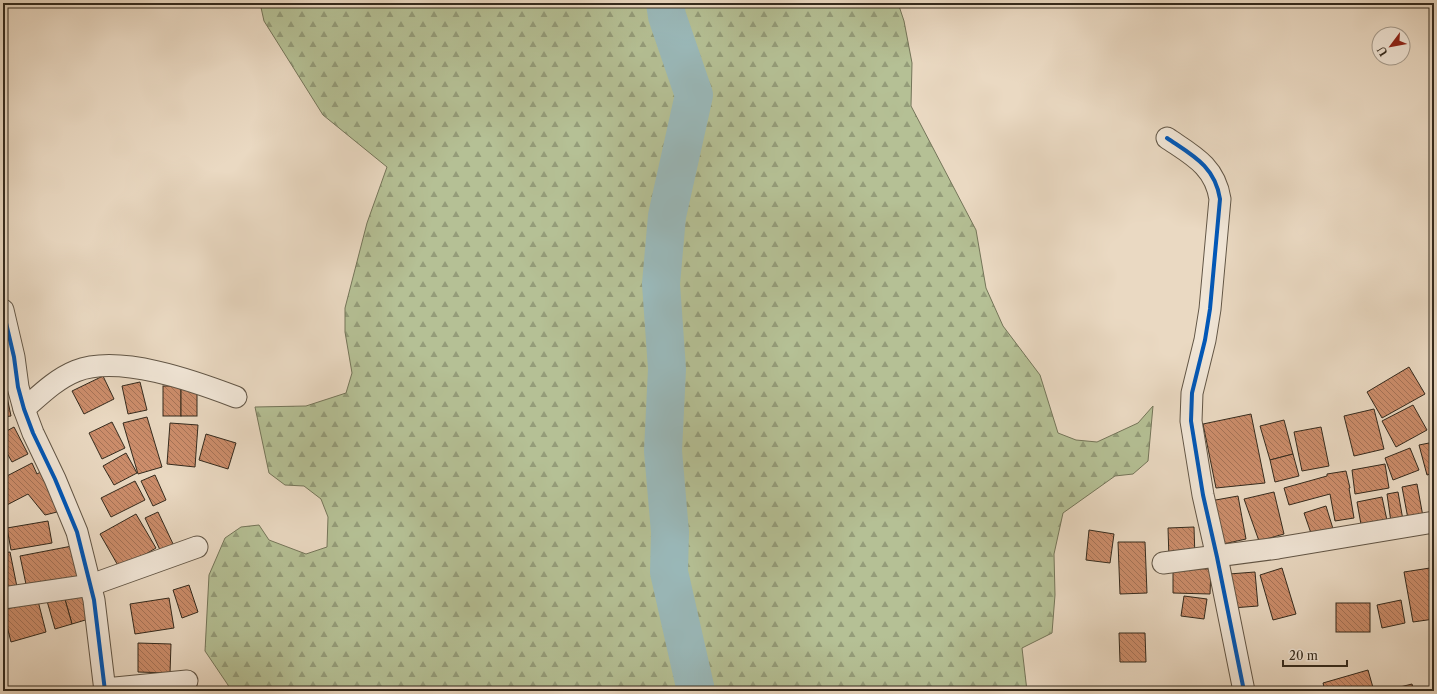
<svg xmlns="http://www.w3.org/2000/svg" width="1437" height="694" font-family="'Libre Caslon Text',serif">
  <style>
    .forest { fill: url(#forest-firs); stroke: #747559 }
    .lines { fill: none; stroke-linecap: round; stroke-linejoin: round }
    .river { stroke: #9ab9ba; stroke-width: 38 }
    .building { fill: url(#building-back-hatch); stroke: #342a1d }
    .minor-casing { stroke: #625646; stroke-width: 23 }
    .minor { stroke: #f1e6d7; stroke-width: 21 }
    .cycleway-casing { stroke: #f1e6d7; stroke-width: 6 }
    .cycleway { stroke: #0057b8; stroke-width: 4 }
  </style>
  <defs>
    <pattern id="forest-firs" width="22" height="20" patternUnits="userSpaceOnUse"><rect width="22" height="20" fill="#b5c095"/><path d="M5 1l3.5 6h-7zM16 11l3.5 6h-7z" fill="#949c79"/></pattern>
    <pattern id="building-back-hatch" width="6" height="6" patternUnits="userSpaceOnUse"><rect width="6" height="6" fill="#cc8d6b"/><path d="M-1 5l2 2M0 0l6 6M5-1l2 2" fill="none" stroke="#a67357"/></pattern>
  </defs>
  <rect width="100%" height="100%" fill="#ead9c2"/>
  <filter id="stains"><feTurbulence type="fractalNoise" baseFrequency=".005" numOctaves="4"/><feColorMatrix values="0 0 0 0 .2 0 0 0 0 .09 0 0 0 0 .02 0 0 0 .5 -.17"/></filter>
  <radialGradient id="worn" r=".72"><stop offset=".6" stop-color="#630" stop-opacity="0"/><stop offset="1" stop-color="#630" stop-opacity=".3"/></radialGradient>
  <path class="forest" d="M 260,3 L 898,3 L 904,21 L 912,63 L 911,106 L 976,230 L 986,288 L 1003,326 L 1040,375 L 1058,433 L 1076,440 L 1097,442 L 1138,423 L 1153,406 L 1148,461 L 1133,474 L 1115,476 L 1063,513 L 1054,554 L 1055,595 L 1052,633 L 1022,648 L 1027,691 L 230,691 L 228,685 L 205,651 L 209,575 L 225,538 L 241,527 L 259,525 L 269,540 L 306,554 L 327,547 L 328,517 L 321,499 L 304,486 L 285,485 L 269,473 L 255,407 L 306,406 L 346,393 L 352,373 L 345,332 L 345,308 L 367,223 L 387,167 L 323,115 L 264,21 Z"/>
  <g class="lines">
    <path class="river" d="M 665,3 L 667,16 L 694,95 L 667,216 L 661,284 L 667,369 L 663,451 L 670,532 L 669,572 L 696,691"/>
  </g>
  <g class="building">
    <path d="M 3,366 L 6,366 L 9,387 L 3,388 Z"/>
    <path d="M 1409,367 L 1425,394 L 1382,418 L 1367,392 Z"/>
    <path d="M 103,376 L 114,399 L 84,414 L 72,391 Z"/>
    <path d="M 140,382 L 147,410 L 128,414 L 122,386 Z"/>
    <rect x="163" y="386" width="18" height="30"/>
    <rect x="181" y="386" width="16" height="30"/>
    <path d="M 6,392 L 11,416 L 3,417 L 3,393 Z"/>
    <path d="M 1413,405 L 1427,430 L 1396,447 L 1382,421 Z"/>
    <path d="M 1374,409 L 1384,449 L 1354,456 L 1344,416 Z"/>
    <path d="M 1251,414 L 1265,483 L 1216,488 L 1203,424 Z"/>
    <path d="M 147,417 L 162,467 L 138,474 L 123,423 Z"/>
    <path d="M 1284,420 L 1293,454 L 1270,460 L 1260,426 Z"/>
    <path d="M 112,422 L 125,448 L 102,459 L 89,433 Z"/>
    <path d="M 170,423 L 198,425 L 195,467 L 167,464 Z"/>
    <path d="M 14,427 L 28,454 L 12,462 L 3,446 L 3,433 Z"/>
    <path d="M 1321,427 L 1329,466 L 1302,471 L 1294,432 Z"/>
    <path d="M 206,434 L 236,443 L 228,469 L 199,460 Z"/>
    <path d="M 1434,442 L 1434,473 L 1427,475 L 1419,445 Z"/>
    <path d="M 1410,448 L 1419,470 L 1393,480 L 1385,458 Z"/>
    <path d="M 126,453 L 137,473 L 114,485 L 103,466 Z"/>
    <path d="M 1293,454 L 1299,476 L 1275,482 L 1270,460 Z"/>
    <path d="M 32,463 L 37,474 L 44,470 L 65,510 L 45,515 L 28,494 L 3,507 L 3,478 Z"/>
    <path d="M 1385,464 L 1389,488 L 1355,494 L 1352,470 Z"/>
    <path d="M 1346,471 L 1350,488 L 1349,488 L 1354,518 L 1335,521 L 1330,494 L 1289,505 L 1284,488 L 1327,476 L 1327,474 Z"/>
    <path d="M 155,475 L 166,500 L 153,506 L 141,481 Z"/>
    <path d="M 135,481 L 145,500 L 111,517 L 101,498 Z"/>
    <path d="M 1417,484 L 1424,522 L 1409,524 L 1402,487 Z"/>
    <path d="M 1274,492 L 1284,534 L 1259,541 L 1244,499 Z"/>
    <path d="M 1398,492 L 1403,520 L 1391,522 L 1387,494 Z"/>
    <path d="M 1238,496 L 1246,539 L 1219,545 L 1210,501 Z"/>
    <path d="M 1382,497 L 1388,525 L 1362,530 L 1357,502 Z"/>
    <path d="M 1326,506 L 1334,532 L 1313,539 L 1304,513 Z"/>
    <path d="M 158,512 L 174,546 L 161,552 L 145,518 Z"/>
    <path d="M 136,514 L 156,548 L 120,569 L 100,534 Z"/>
    <path d="M 48,521 L 52,543 L 11,550 L 7,528 Z"/>
    <path d="M 1194,527 L 1195,558 L 1169,559 L 1168,528 Z"/>
    <path d="M 1089,530 L 1114,534 L 1110,563 L 1086,560 Z"/>
    <path d="M 1118,542 L 1145,542 L 1147,593 L 1120,594 Z"/>
    <path d="M 72,546 L 79,578 L 27,589 L 20,556 Z"/>
    <path d="M 10,552 L 17,587 L 3,590 L 3,553 Z"/>
    <path d="M 1434,557 L 1434,569 L 1429,560 Z"/>
    <path d="M 1173,568 L 1211,569 L 1210,594 L 1173,593 Z"/>
    <path d="M 1282,568 L 1296,614 L 1273,620 L 1260,575 Z"/>
    <path d="M 1430,568 L 1434,593 L 1434,619 L 1413,622 L 1404,572 Z"/>
    <path d="M 1255,572 L 1258,606 L 1232,608 L 1229,574 Z"/>
    <path d="M 189,585 L 198,612 L 182,618 L 173,590 Z"/>
    <path d="M 84,590 L 92,618 L 72,624 L 64,596 Z"/>
    <path d="M 64,596 L 72,624 L 55,629 L 47,601 Z"/>
    <path d="M 1184,596 L 1207,599 L 1204,619 L 1181,616 Z"/>
    <path d="M 169,598 L 174,628 L 135,634 L 130,604 Z"/>
    <path d="M 1401,600 L 1405,623 L 1382,628 L 1377,605 Z"/>
    <path d="M 38,601 L 46,632 L 11,642 L 3,610 Z"/>
    <rect x="1336" y="603" width="34" height="29"/>
    <path d="M 1119,633 L 1145,633 L 1146,662 L 1120,662 Z"/>
    <path d="M 138,643 L 171,644 L 170,673 L 138,672 Z"/>
    <path d="M 1368,670 L 1374,691 L 1325,691 L 1323,683 Z"/>
    <path d="M 1412,684 L 1414,691 L 1401,691 L 1400,687 Z"/>
  </g>
  <g class="lines">
    <defs>
      <g id="minor">
        <path d="M 1167,138 C 1192,155 1215,166 1220,199 L 1210,309 L 1205,340 L 1192,393 L 1191,421 L 1203,495 L 1217,557 L 1244,691"/>
        <path d="M 3,310 L 14,357 L 18,387 L 24,409 L 33,433 L 55,479 L 77,532 L 94,600 L 105,691"/>
        <path d="M 24,409 C 40,395 56,379 76,371 C 119,354 194,381 236,397"/>
        <path d="M 1163,563 L 1278,548 L 1434,522"/>
        <path d="M 3,598 L 91,585 L 197,547"/>
        <path d="M 105,689 L 187,681"/>
      </g>
    </defs>
    <use href="#minor" class="minor-casing"/>
    <use href="#minor" class="minor"/>
    <defs>
      <g id="cycleway">
        <path d="M 1167,138 C 1192,155 1215,166 1220,199 L 1210,309 L 1205,340 L 1192,393 L 1191,421 L 1203,495 L 1217,557 L 1244,691"/>
        <path d="M 3,310 L 14,357 L 18,387 L 24,409 L 33,433 L 55,479 L 77,532 L 94,600 L 105,691"/>
      </g>
    </defs>
    <use href="#cycleway" class="cycleway-casing"/>
    <use href="#cycleway" class="cycleway"/>
  </g>
  <rect width="1437" height="694" fill="none" stroke="#ead9c2" stroke-width="16"/>
  <rect x="4" y="4" width="1429" height="686" fill="none" stroke="#342a1d" stroke-width="2"/>
  <rect x="8" y="8" width="1421" height="678" fill="none" stroke="#342a1d"/>
  <g transform="translate(1391 46) rotate(238)"><circle r="19" fill="#f1e6d7" stroke="#a59b8d"/>
  <path d="M0-3L7 15L0 10L-7 15Z" fill="#8f2418"/>
  <text y="-6" font-size="11" font-weight="bold" text-anchor="middle" fill="#342a1d">U</text>
  </g>
  <path d="M1283 660v6h64v-6" fill="none" stroke="#342a1d" stroke-width="2"/>
  <text x="1289" y="660" font-size="12" fill="#342a1d" stroke="#f1e6d7" stroke-width="3" paint-order="stroke">20 m</text>
  <rect width="100%" height="100%" filter="url(#stains)"/>
  <rect width="100%" height="100%" fill="url(#worn)"/>
</svg>
